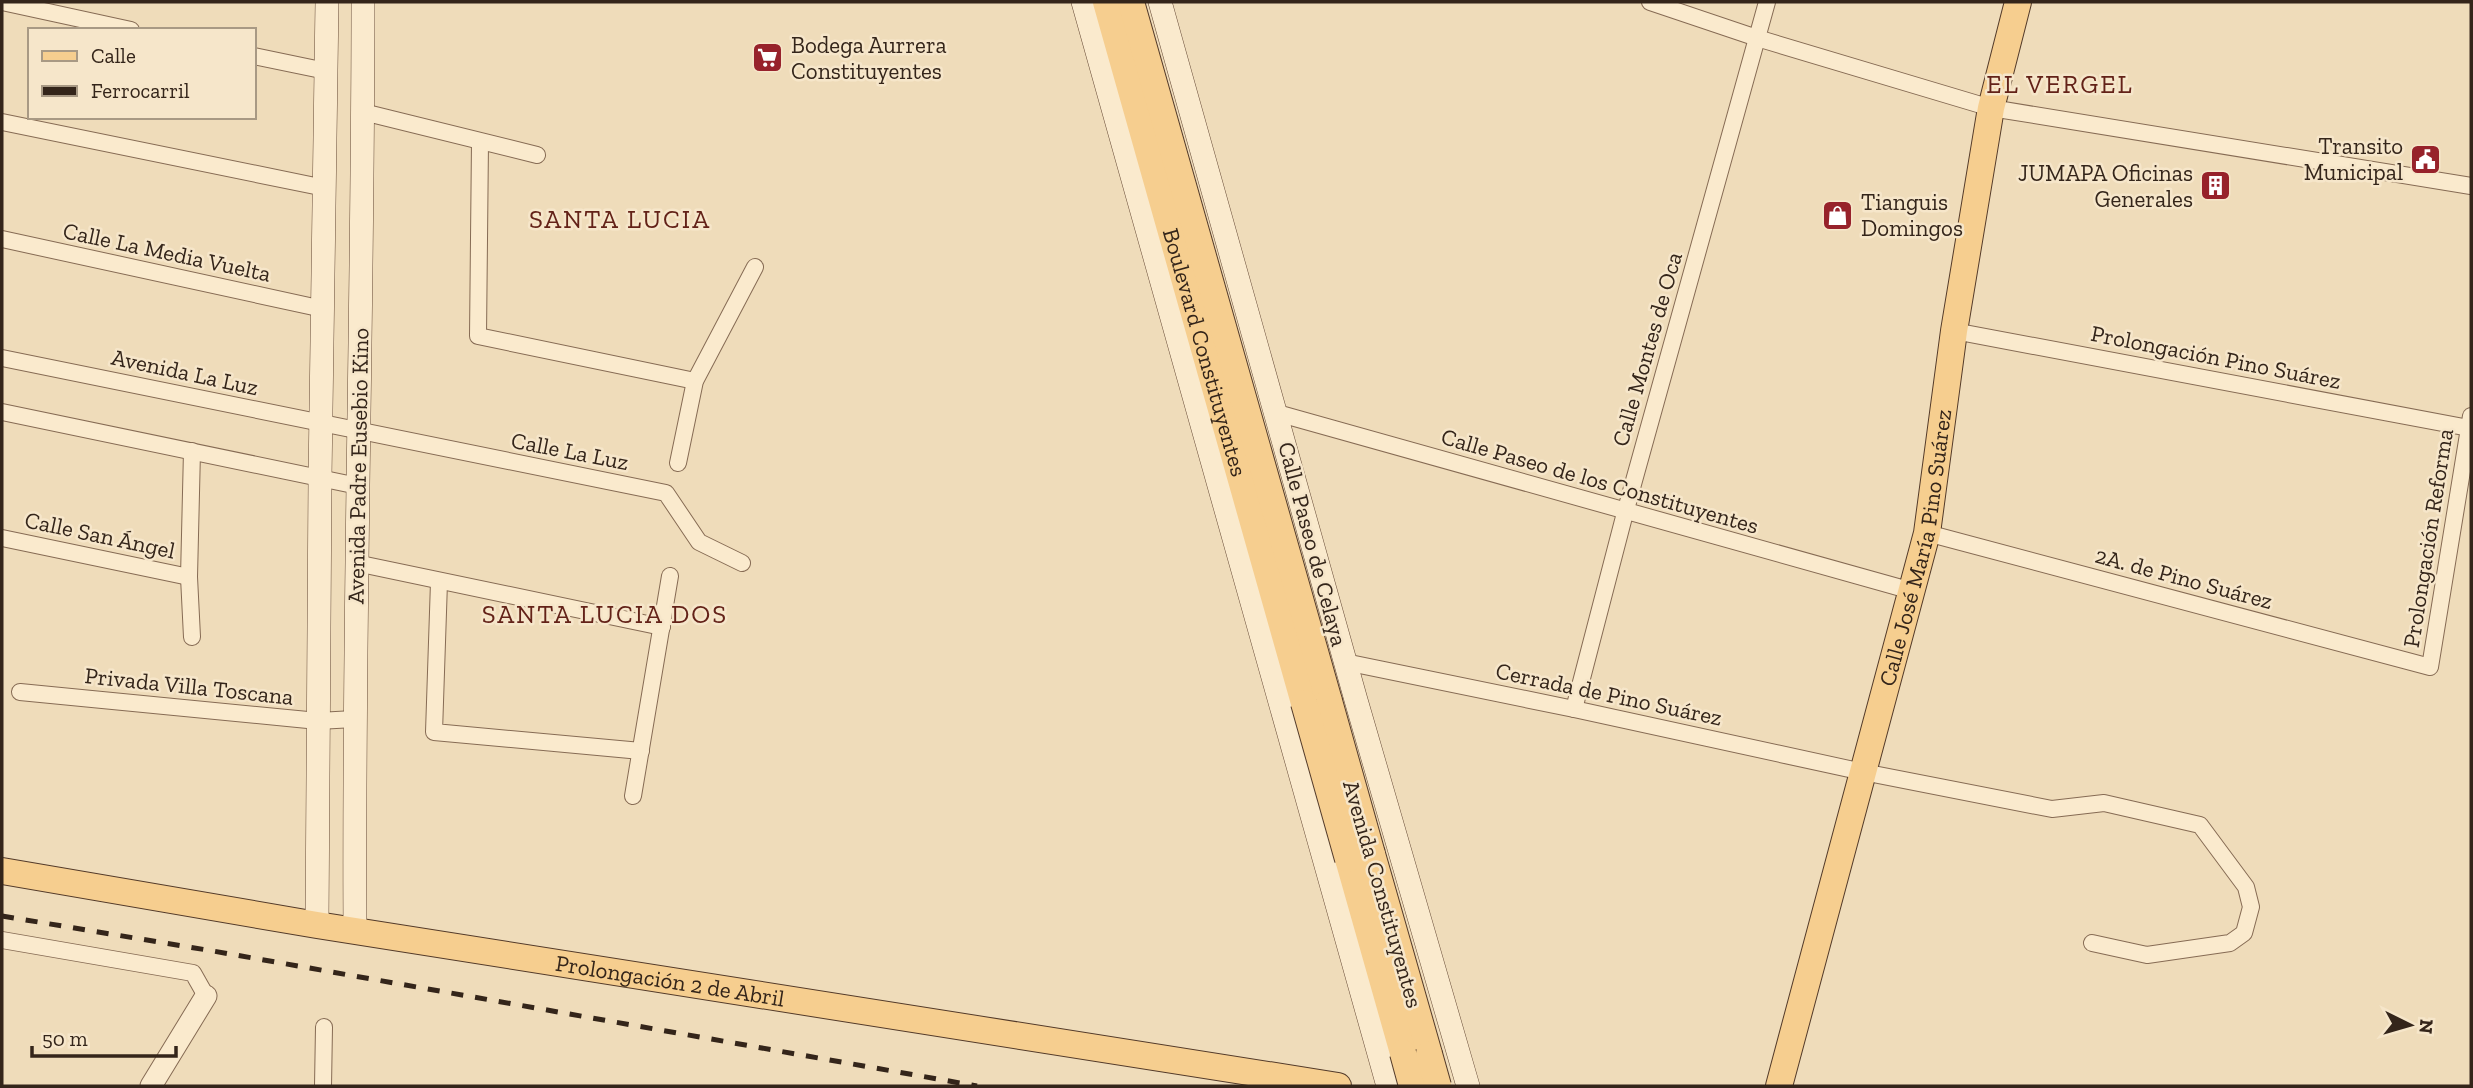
<svg xmlns="http://www.w3.org/2000/svg" width="2473" height="1088" font-family="'Zilla Slab',serif">
  <style>
    .lines { fill: none; stroke-linecap: round; stroke-linejoin: round }
    .minor-casing { stroke: #866b54; stroke-width: 18 }
    .tertiary-casing { stroke: #866b54; stroke-width: 23 }
    .secondary-casing { stroke: #684c38; stroke-width: 24 }
    .primary-casing { stroke: #533a29; stroke-width: 28 }
    .minor { stroke: #faeacd; stroke-width: 16 }
    .tertiary { stroke: #faeacd; stroke-width: 21 }
    .secondary { stroke: #faeacd; stroke-width: 23 }
    .primary { stroke: #f6ce8f; stroke-width: 26 }
    .rail { stroke: #34251a; stroke-width: 5; stroke-dasharray: 12 12; stroke-linecap: butt }
    .primary-bridge-casing { stroke: #533a29; stroke-width: 28; stroke-linecap: butt }
    .primary-bridge { stroke: #f6ce8f; stroke-width: 26 }
    .labels { text-anchor: middle; stroke-width: 5; stroke-linejoin: round; paint-order: stroke }
    .poi-label { font-size: 23px; fill: #34251a; stroke: #f6e6ca; text-anchor: start }
    .street-label { font-size: 23px; fill: #34251a; stroke: #f6e6ca }
    .quarter-label { font-size: 26px; letter-spacing: 2px; fill: #632218; stroke: #f6e6ca }
  </style>
  <rect width="100%" height="100%" fill="#efdcba"/>
  <g class="lines">
    <defs>
      <g id="minor">
        <path d="M 2,2 L 131,30"/>
        <path d="M 1650,2 L 1757,38 L 1991,108 L 2471,186"/>
        <path d="M 254,56 L 326,71"/>
        <path d="M 363,112 L 537,155"/>
        <path d="M 2,122 L 325,188"/>
        <path d="M 480,142 L 478,336 L 695,381"/>
        <path d="M 2,239 L 323,309"/>
        <path d="M 1954,331 L 2469,428"/>
        <path d="M 2,358 L 666,493 L 699,542 L 742,563"/>
        <path d="M 2,412 L 358,486"/>
        <path d="M 1277,413 L 1912,591"/>
        <path d="M 678,463 L 695,381 L 755,267"/>
        <path d="M 1927,533 L 2430,667 L 2471,416"/>
        <path d="M 2,538 L 189,577"/>
        <path d="M 356,563 L 662,627"/>
        <path d="M 439,582 L 434,732 L 641,751"/>
        <path d="M 192,637 L 189,577 L 192,451"/>
        <path d="M 1345,662 L 1574,709 L 1863,772 L 2052,809 L 2104,803 L 2200,825 L 2246,887 L 2251,907 L 2244,933 L 2230,943 L 2147,955 L 2092,943"/>
        <path d="M 20,692 L 318,721 L 354,719"/>
        <path d="M 1574,709 L 1625,513 L 1767,2"/>
        <path d="M 633,796 L 670,576"/>
        <path d="M 2,940 L 193,973 L 206,996"/>
        <path d="M 323,1086 L 324,1027"/>
      </g>
      <path id="tertiary" d="M 151,1086 L 206,996"/>
      <g id="secondary">
        <path d="M 1083,2 L 1388,1086"/>
        <path d="M 1160,2 L 1356,700 L 1468,1086"/>
        <path d="M 317,925 L 320,478 L 327,2"/>
        <path d="M 355,931 C 353,621 363,311 363,2"/>
      </g>
      <g id="primary">
        <path id="s1" d="M 1106,2 L 1304,703"/>
        <path d="M 1131,2 L 1329,701"/>
        <path d="M 1372,854 L 1429,1054"/>
        <path d="M 1348,859 L 1403,1053"/>
        <path id="s2" d="M 2,871 L 317,925 L 1338,1086"/>
        <path id="s3" d="M 1779,1086 L 1927,533 L 1954,331 L 1991,108 L 2018,2"/>
      </g>
    </defs>
    <use href="#minor" class="minor-casing"/>
    <use href="#tertiary" class="tertiary-casing"/>
    <use href="#secondary" class="secondary-casing"/>
    <use href="#primary" class="primary-casing"/>
    <use href="#minor" class="minor"/>
    <use href="#tertiary" class="tertiary"/>
    <use href="#secondary" class="secondary"/>
    <use href="#primary" class="primary"/>
    <path class="rail" d="M 2,916 L 213,951 L 977,1086"/>
    <defs>
      <g id="primary-bridge">
        <path d="M 1329,701 L 1372,854"/>
        <path d="M 1304,703 L 1348,859"/>
        <path d="M 1403,1053 L 1412,1086"/>
        <path d="M 1429,1054 L 1438,1086"/>
      </g>
    </defs>
    <use href="#primary-bridge" class="primary-bridge-casing"/>
    <use href="#primary-bridge" class="primary-bridge"/>
  </g>
  <defs>
    <symbol id="supermarket-square" viewBox="-11 -11 22 22"><rect x="-9" y="-9" width="18" height="18" rx="4" fill="#97222b" stroke="#f6e6ca"/><path d="M-6-5.5h2.5l.6 2H6L4.5 2H-2.5L-4.4-4H-6ZM-1.5 3.2a1.3 1.3 0 1 0 .1 0ZM3 3.2a1.3 1.3 0 1 0 .1 0Z" fill="#fff"/></symbol>
    <symbol id="civic-square" viewBox="-11 -11 22 22"><rect x="-9" y="-9" width="18" height="18" rx="4" fill="#97222b" stroke="#f6e6ca"/><path d="M-.6-6.5H3V-4.5H.6V-3L4-1V1h2V6H-6V1h2V-1L-.6-3ZM-1.2 2.5V6h2.4V2.5Z" fill="#fff"/></symbol>
    <symbol id="building-square" viewBox="-11 -11 22 22"><rect x="-9" y="-9" width="18" height="18" rx="4" fill="#97222b" stroke="#f6e6ca"/><path d="M-4-6H4V6H1V3H-1V6H-4ZM-2.5-4.3h1.7v1.8h-1.7ZM.8-4.3h1.7v1.8H.8ZM-2.5-1h1.7V.8h-1.7ZM.8-1h1.7V.8H.8Z" fill="#fff"/></symbol>
    <symbol id="shop-square" viewBox="-11 -11 22 22"><rect x="-9" y="-9" width="18" height="18" rx="4" fill="#97222b" stroke="#f6e6ca"/><path d="M-5-2.5h2.3a2.7 3.5 0 0 1 5.4 0H5L5.5 6h-11ZM-1.5-2.5h3a1.5 2.3 0 0 0-3 0Z" fill="#fff"/></symbol>
  </defs>
  <g fill-rule="evenodd">
    <use href="#supermarket-square" x="750" y="40" width="35" height="35"/>
    <use href="#civic-square" x="2408" y="142" width="35" height="35"/>
    <use href="#building-square" x="2198" y="168" width="35" height="35"/>
    <use href="#shop-square" x="1820" y="198" width="35" height="35"/>
  </g>
  <g class="labels">
    <g class="poi-label">
      <text x="791" y="53">Bodega Aurrera<tspan x="791" dy="26">Constituyentes</tspan></text>
      <text x="2403" y="154" text-anchor="end">Transito<tspan x="2403" dy="26">Municipal</tspan></text>
      <text x="2193" y="181" text-anchor="end">JUMAPA Oficinas<tspan x="2193" dy="26">Generales</tspan></text>
      <text x="1861" y="210">Tianguis<tspan x="1861" dy="26">Domingos</tspan></text>
    </g>
    <g class="street-label">
      <text transform="translate(167 252) rotate(12)" y="8">Calle La Media Vuelta</text>
      <text transform="translate(1647 349) rotate(-74)" y="8">Calle Montes de Oca</text>
      <text dy="8" stroke="none"><textPath href="#s1" startOffset="364">Boulevard Constituyentes</textPath></text>
      <text transform="translate(2216 357) rotate(11)" y="8">Prolongación Pino Suárez</text>
      <text transform="translate(185 372) rotate(12)" y="8">Avenida La Luz</text>
      <text transform="translate(570 451) rotate(11)" y="8">Calle La Luz</text>
      <text transform="translate(358 466) rotate(-89)" y="8">Avenida Padre Eusebio Kino</text>
      <text transform="translate(1600 481) rotate(16)" y="8">Calle Paseo de los Constituyentes</text>
      <text transform="translate(100 535) rotate(12)" y="8">Calle San Ángel</text>
      <text transform="translate(2428 538) rotate(-81)" y="8">Prolongación Reforma</text>
      <text transform="translate(1313 544) rotate(75)" y="8">Calle Paseo de Celaya</text>
      <text dy="8" stroke="none"><textPath href="#s3" startOffset="556">Calle José María Pino Suárez</textPath></text>
      <text transform="translate(2184 578) rotate(15)" y="8">2A. de Pino Suárez</text>
      <text transform="translate(189 686) rotate(6)" y="8">Privada Villa Toscana</text>
      <text transform="translate(1609 694) rotate(12)" y="8">Cerrada de Pino Suárez</text>
      <text transform="translate(1383 894) rotate(74)" y="8">Avenida Constituyentes</text>
      <text dy="8" stroke="none"><textPath href="#s2" startOffset="677">Prolongación 2 de Abril</textPath></text>
    </g>
    <g class="quarter-label">
      <text x="2060" y="93">EL VERGEL</text>
      <text x="620" y="228">SANTA LUCIA</text>
      <text x="605" y="623">SANTA LUCIA DOS</text>
    </g>
  </g>
  <rect width="2473" height="1088" fill="none" stroke="#34251a" stroke-width="7"/>
  <rect x="28" y="28" width="228" height="91" fill="#f6e6ca" stroke="#a89984" stroke-width="2"/>
  <rect x="42" y="51" width="35" height="10" fill="#f6ce8f" stroke="#a89984" stroke-width="2"/>
  <text x="91" y="63" font-size="21" fill="#34251a">Calle</text>
  <rect x="42" y="86" width="35" height="10" fill="#34251a" stroke="#a89984" stroke-width="2"/>
  <text x="91" y="98" font-size="21" fill="#34251a">Ferrocarril</text>
  <g transform="translate(2410 1025) rotate(95)" stroke="#f6e6ca" stroke-width="5" paint-order="stroke">
  <path d="M0-5L12 26L0 18L-12 26Z" fill="#34251a"/>
  <text y="-10" font-size="19" font-weight="bold" text-anchor="middle" fill="#34251a">N</text>
  </g>
  <path d="M32 1046v10h144v-10" fill="none" stroke="#34251a" stroke-width="3.5"/>
  <text x="42" y="1046" font-size="21" fill="#34251a" stroke="#f6e6ca" stroke-width="5" paint-order="stroke">50 m</text>
</svg>
